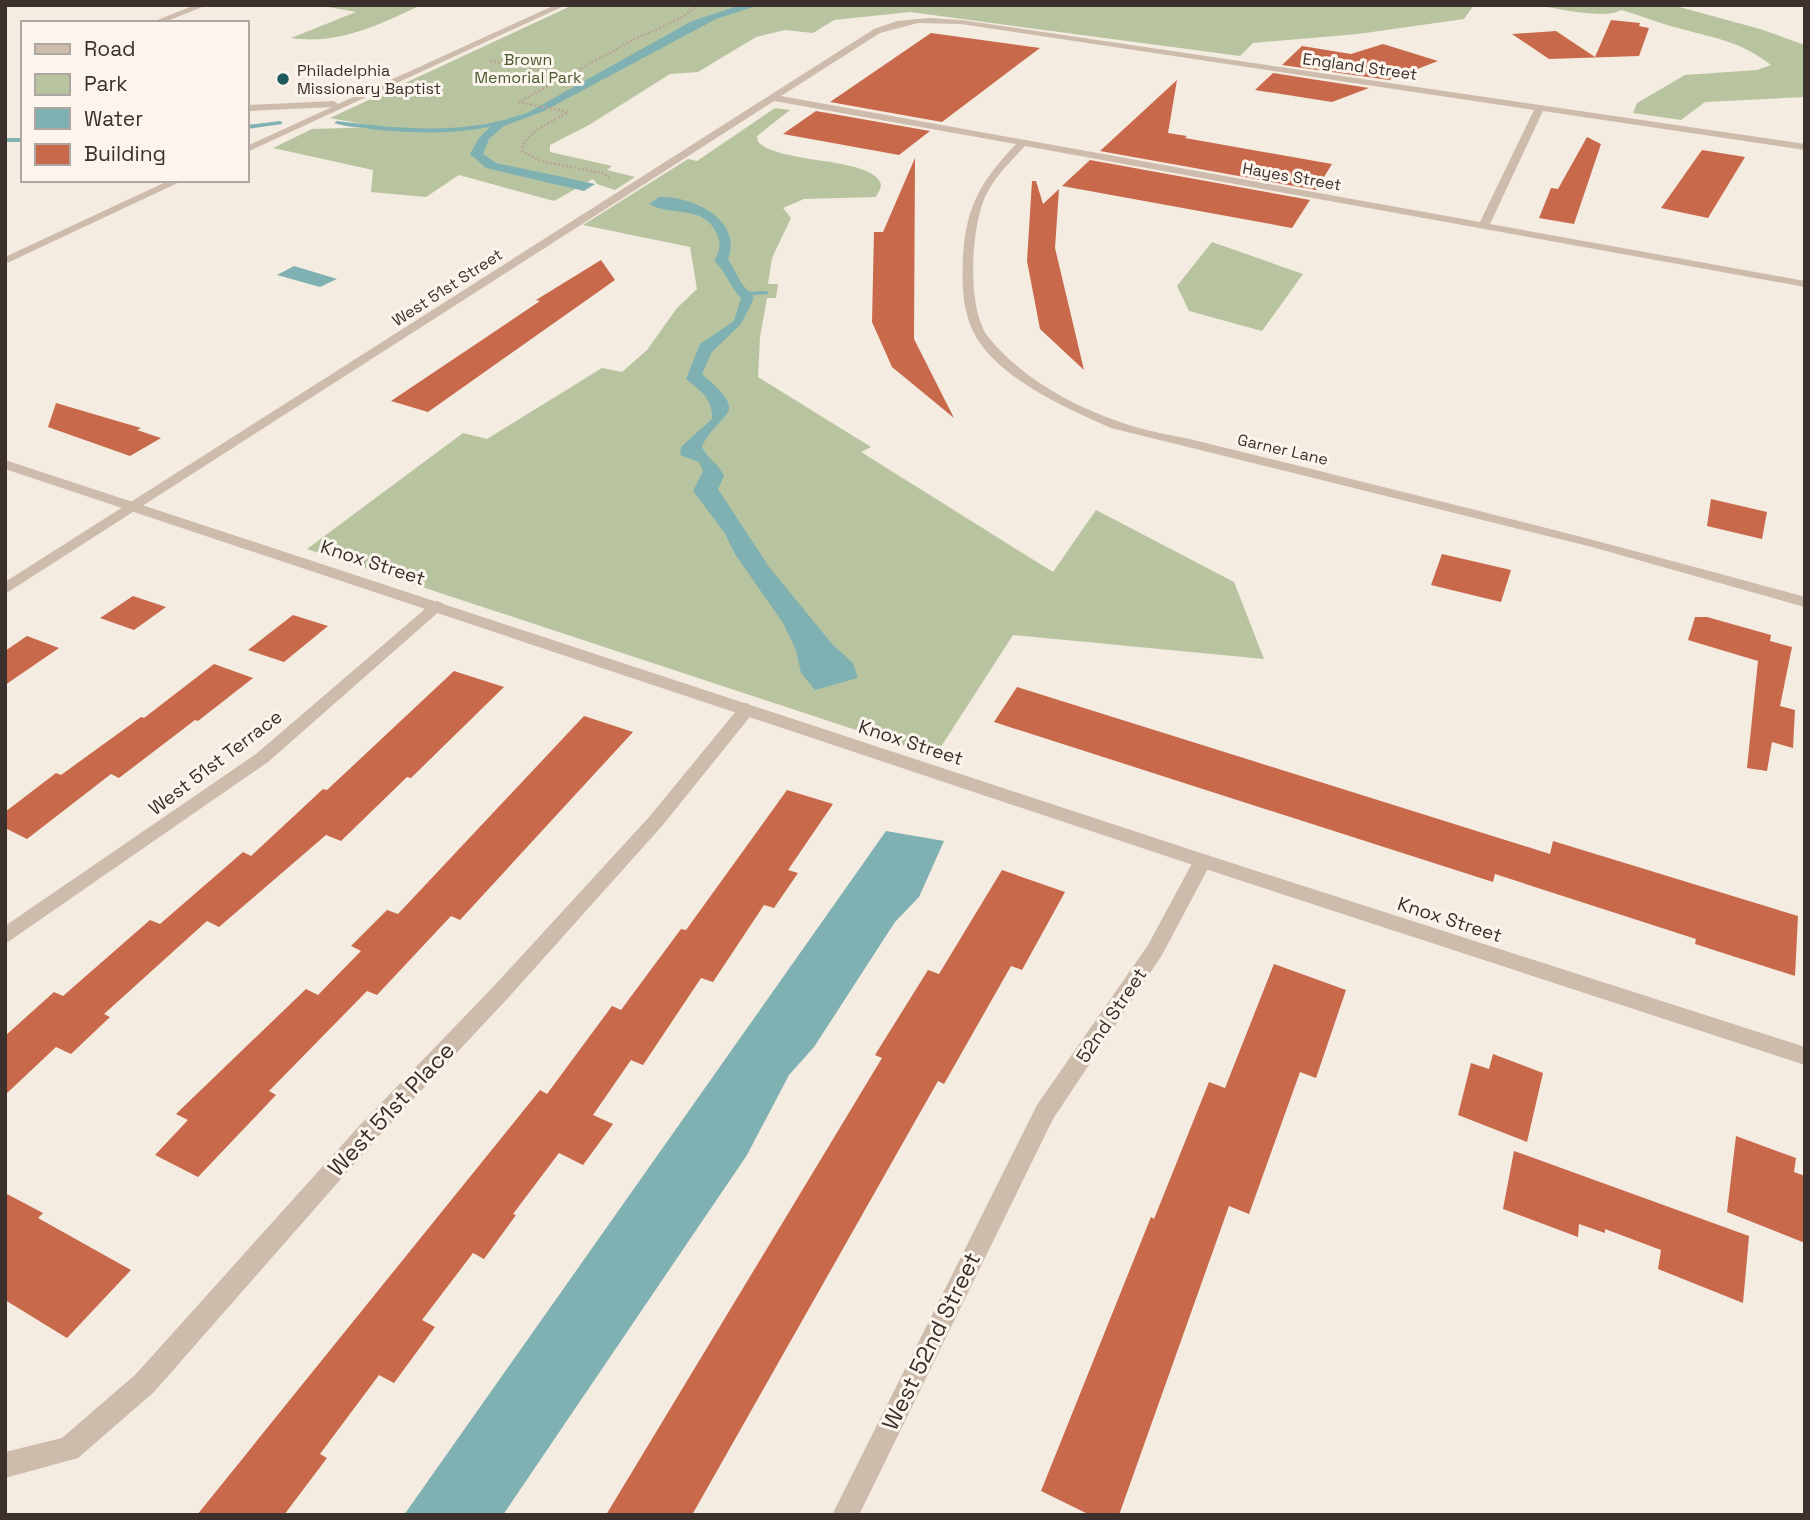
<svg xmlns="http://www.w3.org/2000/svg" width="1810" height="1520" font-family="'Space Grotesk',sans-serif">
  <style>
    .green { fill: #b8c4a0 }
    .water { fill: #7fb0b2 }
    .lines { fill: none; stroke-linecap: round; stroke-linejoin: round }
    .stream { fill: #7fb0b2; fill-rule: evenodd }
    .building { fill: #c8694b }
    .path { stroke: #b9a596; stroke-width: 2.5; stroke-dasharray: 2 2; stroke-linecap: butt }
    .minor { fill: #cdbbac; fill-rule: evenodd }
    .tertiary { fill: #cdbbac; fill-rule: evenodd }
    .poi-dot { fill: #1f5a5e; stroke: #fbf5ee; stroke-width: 2.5 }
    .labels { text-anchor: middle; stroke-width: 6; stroke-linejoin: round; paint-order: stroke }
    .far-park-label { font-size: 16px; fill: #4a5a2e; stroke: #fbf5ee }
    .far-street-label { font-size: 16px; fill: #3b302b; stroke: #fbf5ee }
    .far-poi-label { font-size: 16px; fill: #3b302b; stroke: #fbf5ee; text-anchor: start }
    .street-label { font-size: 19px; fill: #3b302b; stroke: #fbf5ee }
    .near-street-label { font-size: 23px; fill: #3b302b; stroke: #fbf5ee }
  </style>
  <rect width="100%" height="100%" fill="#f4ebe1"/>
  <g class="green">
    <path d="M 317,5 L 421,5 C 379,25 338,45 291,38 L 356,12 Z"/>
    <path d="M 573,5 L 1474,5 L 1464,19 L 1358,34 L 1253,43 L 1240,56 L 910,12 L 834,20 L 813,33 L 785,30 L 756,37 L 698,72 L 670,74 L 589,125 L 550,145 L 550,152 L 612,166 L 607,170 L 635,177 L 615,190 L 597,184 L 593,179 L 554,201 L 459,175 L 426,197 L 371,192 L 373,170 L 273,148 L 312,129 L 379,127 L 330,118 Z"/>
    <path d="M 1535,5 L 1672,5 L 1760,29 L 1805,45 L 1805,97 L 1705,102 L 1681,120 L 1633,113 L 1637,103 L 1685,75 L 1757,70 L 1771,65 C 1741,41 1710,37 1674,27 C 1656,22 1639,15 1621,10 C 1605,20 1556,8 1535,5 Z"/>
    <path d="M 775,108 L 790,110 L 757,136 L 758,142 C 781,164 869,157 880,182 C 883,187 878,192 876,197 L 804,199 L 783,208 L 791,218 L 772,258 L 768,284 L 778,284 L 776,298 L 767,298 L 760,337 L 758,377 L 871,447 L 861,452 L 1053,572 L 1096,510 L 1234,582 L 1264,659 L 1013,635 L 935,756 L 307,549 L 463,433 L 487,439 L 602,368 L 622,372 L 647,350 L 677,308 L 697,289 L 690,247 L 583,225 L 688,159 L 697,161 Z"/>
    <path d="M 1212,242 L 1303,274 L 1262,331 L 1189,311 L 1177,286 Z"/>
  </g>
  <g class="water">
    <path d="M 741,5 L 759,5 L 716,19 L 544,111 L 504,126 L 489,139 L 483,154 L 496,163 L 595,184 L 584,191 L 486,168 L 470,154 L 479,138 L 494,123 L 527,113 L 692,21 Z"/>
    <path d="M 659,197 C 693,196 743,220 728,259 L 742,284 L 754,298 L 741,324 L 712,352 L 702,374 C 752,417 721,409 702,446 C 704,456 719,463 724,476 L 718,489 L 769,567 L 833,645 L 853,663 L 858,678 L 815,690 L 801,673 L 796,650 L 783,623 L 735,554 L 724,532 L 693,491 L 703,471 L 699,462 L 680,455 L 681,447 L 712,419 C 713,399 701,391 686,379 L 700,344 L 734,321 L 741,298 C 729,286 726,271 714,261 C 720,252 721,244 717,234 C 704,204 672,217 649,204 Z"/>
    <path d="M 294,266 L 337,279 L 320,287 L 277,275 Z"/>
    <path d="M 886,831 L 944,841 L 919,897 L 895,922 L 814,1047 L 789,1075 L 747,1155 L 503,1515 L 404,1515 Z"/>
  </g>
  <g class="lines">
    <g class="stream">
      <path d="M 504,120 L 506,121 L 506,123 C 461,135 417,134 371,129 C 359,127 345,127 334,123 L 337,121 C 394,128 448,134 504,120 Z"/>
      <path d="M 280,121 L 282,122 L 282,124 L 247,129 L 247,125 Z"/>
      <rect x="5" y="138" width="18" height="4"/>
      <path d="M 766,291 L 768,292 L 768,294 L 745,296 L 742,294 L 745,292 Z"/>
    </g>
  </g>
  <g class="building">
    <path d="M 1611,20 L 1640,23 L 1639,26 L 1649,28 L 1639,56 L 1549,59 L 1512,34 L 1556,31 L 1595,57 Z"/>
    <path d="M 931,33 L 1040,48 L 942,122 L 830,102 Z"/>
    <path d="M 1383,44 L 1438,61 L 1389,80 L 1282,65 L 1302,46 L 1351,54 Z"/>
    <path d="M 1273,73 L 1369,88 L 1332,102 L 1255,90 Z"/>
    <path d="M 1177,80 L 1168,133 L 1187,136 L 1185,138 L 1332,164 L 1316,190 L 1100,151 Z"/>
    <path d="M 816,111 L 930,131 L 899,155 L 783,134 Z"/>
    <path d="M 1587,137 L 1601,144 L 1574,224 L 1539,218 L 1551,188 L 1558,189 Z"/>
    <path d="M 1702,150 L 1745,157 L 1708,218 L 1661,208 Z"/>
    <path d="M 915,158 L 914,339 L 954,418 L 892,367 L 872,322 L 874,232 L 883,232 Z"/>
    <path d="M 1090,160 L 1310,200 L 1292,228 L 1062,186 Z"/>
    <path d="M 1032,181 L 1036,181 L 1043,204 L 1059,189 L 1055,248 L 1084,370 L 1040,329 L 1027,261 Z"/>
    <path d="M 601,260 L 615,280 L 428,412 L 391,401 L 540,301 L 536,300 Z"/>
    <path d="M 56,403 L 141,428 L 137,430 L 161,438 L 130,456 L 48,427 Z"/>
    <path d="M 1711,499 L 1767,512 L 1762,539 L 1707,526 Z"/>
    <path d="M 1442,554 L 1511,570 L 1501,602 L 1431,585 Z"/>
    <path d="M 133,596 L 166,607 L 134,630 L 100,618 Z"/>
    <path d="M 293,615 L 328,626 L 284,662 L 248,650 Z"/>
    <path d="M 1695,617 L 1707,617 L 1771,635 L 1770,641 L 1792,647 L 1780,706 L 1795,710 L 1793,748 L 1772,742 L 1767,771 L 1747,768 L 1758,661 L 1688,640 Z"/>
    <path d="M 27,636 L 59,648 L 5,685 L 5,651 Z"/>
    <path d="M 214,664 L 253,678 L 198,721 L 195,720 L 119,778 L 111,774 L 27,839 L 5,828 L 5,812 L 56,773 L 61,775 L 141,717 L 144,718 Z"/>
    <path d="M 454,671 L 504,687 L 411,778 L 407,777 L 341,841 L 326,835 L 219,927 L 207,921 L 104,1014 L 110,1017 L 71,1054 L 56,1047 L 5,1095 L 5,1036 L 54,992 L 63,996 L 150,920 L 160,924 L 243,852 L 251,856 L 323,789 L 327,790 Z"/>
    <path d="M 1017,687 L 1550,854 L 1553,841 L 1798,916 L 1795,976 L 1695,944 L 1696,939 L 1495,874 L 1493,882 L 994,722 Z"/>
    <path d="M 584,716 L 633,732 L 460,920 L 451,916 L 377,995 L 367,991 L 269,1091 L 276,1095 L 198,1177 L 155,1155 L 188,1120 L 176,1114 L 306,989 L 318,995 L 361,951 L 351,946 L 387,910 L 398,914 Z"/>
    <path d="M 787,790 L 833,804 L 788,870 L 798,873 L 774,908 L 764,905 L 713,982 L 701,978 L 643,1065 L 631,1060 L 593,1115 L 613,1124 L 583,1165 L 559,1153 L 513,1214 L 516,1215 L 484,1259 L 473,1253 L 422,1320 L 435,1327 L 394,1383 L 379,1375 L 320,1454 L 327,1458 L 284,1515 L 197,1515 L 540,1090 L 547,1094 L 612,1006 L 621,1010 L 681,929 L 686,930 Z"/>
    <path d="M 1002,870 L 1065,892 L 1022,970 L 1011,966 L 944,1084 L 938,1081 L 692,1515 L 606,1515 L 882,1058 L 875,1055 L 928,970 L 939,974 Z"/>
    <path d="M 1274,964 L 1346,990 L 1316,1078 L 1300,1072 L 1249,1214 L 1229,1206 L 1119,1515 L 1090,1515 L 1041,1491 L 1151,1217 L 1154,1219 L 1209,1082 L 1225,1088 Z"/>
    <path d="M 1493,1054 L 1543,1073 L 1527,1142 L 1458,1115 L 1471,1063 L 1489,1069 Z"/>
    <path d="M 1736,1136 L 1796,1158 L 1794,1172 L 1805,1176 L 1805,1243 L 1727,1212 Z"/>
    <path d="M 1514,1151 L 1749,1236 L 1743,1303 L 1658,1269 L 1661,1250 L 1605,1229 L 1605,1233 L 1579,1224 L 1578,1237 L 1503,1209 Z"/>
    <path d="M 5,1193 L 43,1213 L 38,1218 L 131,1270 L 67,1338 L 5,1300 Z"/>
  </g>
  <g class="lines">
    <g class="path">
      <path d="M 490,61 L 568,75"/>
      <path d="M 610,178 L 602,173 L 541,161 L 522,151 C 522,133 554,121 568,112 L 519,102 L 637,38 L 681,18 L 698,5"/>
    </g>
    <g class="minor">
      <path d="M 195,5 L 207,5 L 162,23 L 150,23 Z"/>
      <path d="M 555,5 L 566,5 L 247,152 L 247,146 L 332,107 L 247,111 L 247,105 L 334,101 L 338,104 Z"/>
      <path d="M 929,18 L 961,20 L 1805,144 L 1805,150 L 1543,111 L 1490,224 L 1805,281 L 1805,287 L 1025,146 C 1011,161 994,177 985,197 C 971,228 966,310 989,338 C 1022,378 1071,405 1120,422 C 1145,431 1172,435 1198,441 C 1251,454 1303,467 1355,480 C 1506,517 1656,556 1805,597 L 1805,607 L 1592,547 L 1111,428 C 1065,408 985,373 969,321 C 962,301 962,278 963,257 C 966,206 981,181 1016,144 L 774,101 L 5,594 L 5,582 L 874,29 L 897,21 ZM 918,23 L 961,24 L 1534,110 L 1480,222 L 781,96 L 880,33 Z"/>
      <path d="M 170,180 L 184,180 L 5,264 L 5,257 Z"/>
      <path d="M 437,601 L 442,603 L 445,606 L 442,609 L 268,762 L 5,944 L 5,926 L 256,754 L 432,603 Z"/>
      <path d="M 747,703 L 755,709 L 753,713 L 662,826 L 508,998 L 376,1139 L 154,1392 L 78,1458 L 5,1478 L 5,1452 L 62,1438 L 136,1374 L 360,1125 L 494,986 L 650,816 L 741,705 Z"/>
      <path d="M 1203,854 L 1210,856 L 1212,861 L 1162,955 L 1053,1119 L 859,1515 L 832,1515 L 1037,1105 L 1148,945 L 1196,856 Z"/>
    </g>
    <path class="tertiary" d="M 5,460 L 1210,856 L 1805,1047 L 1805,1065 L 1196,866 L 5,469 Z"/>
  </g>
  <circle class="poi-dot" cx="283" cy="79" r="7"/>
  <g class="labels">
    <g class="far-park-label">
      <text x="528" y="65">Brown<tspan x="528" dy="18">Memorial Park</tspan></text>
    </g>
    <g class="far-street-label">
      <text transform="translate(1360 66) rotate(8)" y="6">England Street</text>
      <text transform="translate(1292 176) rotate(10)" y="6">Hayes Street</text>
      <text transform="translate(447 287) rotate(-33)" y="6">West 51st Street</text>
      <text transform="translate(1283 449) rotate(13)" y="6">Garner Lane</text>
    </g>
    <g class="far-poi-label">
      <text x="297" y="76">Philadelphia<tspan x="297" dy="18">Missionary Baptist</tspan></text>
    </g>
    <g class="street-label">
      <text transform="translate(373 562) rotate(18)" y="7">Knox Street</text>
      <text transform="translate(911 742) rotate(18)" y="7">Knox Street</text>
      <text transform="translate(215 762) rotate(-37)" y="7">West 51st Terrace</text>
      <text transform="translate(1450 919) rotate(18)" y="7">Knox Street</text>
      <text transform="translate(1111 1015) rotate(-56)" y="7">52nd Street</text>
    </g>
    <g class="near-street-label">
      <text transform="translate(391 1109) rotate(-47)" y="8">West 51st Place</text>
      <text transform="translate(931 1341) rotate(-64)" y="8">West 52nd Street</text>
    </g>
  </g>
  <rect width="1810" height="1520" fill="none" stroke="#3b302b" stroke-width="14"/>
  <rect x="21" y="21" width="228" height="161" fill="#fbf5ee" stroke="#aea6a0" stroke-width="2"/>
  <rect x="35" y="44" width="35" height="10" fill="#cdbbac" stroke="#aea6a0" stroke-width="2"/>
  <text x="84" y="56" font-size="21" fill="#3b302b">Road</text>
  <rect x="35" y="74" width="35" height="21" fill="#b8c4a0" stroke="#aea6a0" stroke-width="2"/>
  <text x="84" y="91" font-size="21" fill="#3b302b">Park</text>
  <rect x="35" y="108" width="35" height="21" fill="#7fb0b2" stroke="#aea6a0" stroke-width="2"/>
  <text x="84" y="126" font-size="21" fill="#3b302b">Water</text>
  <rect x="35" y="144" width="35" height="21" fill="#c8694b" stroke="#aea6a0" stroke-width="2"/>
  <text x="84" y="161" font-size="21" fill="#3b302b">Building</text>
</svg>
